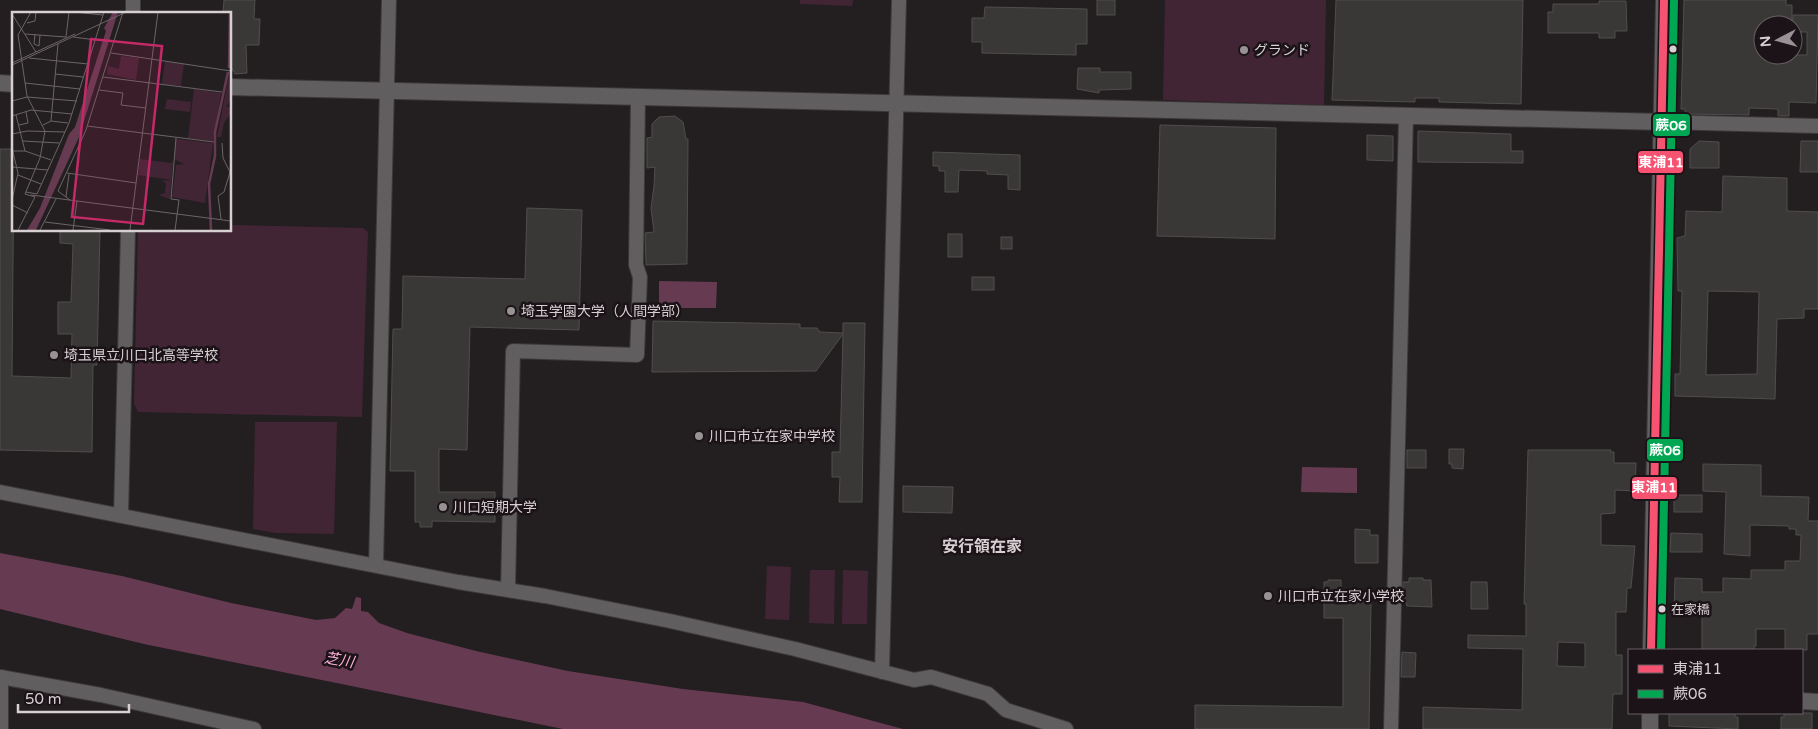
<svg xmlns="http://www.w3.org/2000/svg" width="1818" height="729" font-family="'Varela Round','Noto Sans JP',sans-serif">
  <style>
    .green { fill: #412534 }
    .water { fill: #663b52 }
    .building { fill: #3a3837; stroke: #504e4d; fill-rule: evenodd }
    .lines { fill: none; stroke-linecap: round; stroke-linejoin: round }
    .minor-casing { stroke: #3d383a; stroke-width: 16 }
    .tertiary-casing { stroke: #3d383a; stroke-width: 18 }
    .minor { stroke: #615e5f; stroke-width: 14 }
    .tertiary { stroke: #615e5f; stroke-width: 16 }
    .bus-1-casing { stroke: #1b1317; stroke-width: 11 }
    .bus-2-casing { stroke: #1b1317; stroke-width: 11 }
    .bus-1 { stroke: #f65372; stroke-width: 8 }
    .bus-2 { stroke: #00a651; stroke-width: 8 }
    .bus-dot { fill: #d7d0d3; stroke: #1b1317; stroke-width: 2 }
    .poi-dot { fill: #989294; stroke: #1b1317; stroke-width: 2 }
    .labels { text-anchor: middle; stroke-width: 5; stroke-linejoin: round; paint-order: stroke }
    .bus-label { font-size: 13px; fill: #d7d0d3; stroke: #1b1317; text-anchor: start }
    .poi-label { font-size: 14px; fill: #d7d0d3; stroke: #1b1317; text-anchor: start }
    .water-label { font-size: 15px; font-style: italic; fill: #fcafd7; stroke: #1b1317 }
    .quarter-label { font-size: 16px; font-weight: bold; fill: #d7d0d3; stroke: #1b1317 }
    .inset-river { fill: none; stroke: #663b52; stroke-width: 2.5 }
    .inset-road { fill: none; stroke: #6b6568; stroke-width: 1 }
    .view { fill: #c42a67; fill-opacity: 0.15; stroke: #c42a67; stroke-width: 2.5 }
    .inset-edge { fill: none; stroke: #d7d0d3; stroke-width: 2.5 }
    .line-badge { stroke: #1b1317; stroke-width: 2 }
    .badge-label { font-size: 14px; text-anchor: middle; font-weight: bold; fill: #fff }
  </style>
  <rect width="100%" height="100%" fill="#231e20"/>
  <g class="green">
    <path d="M 800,0 L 853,0 L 852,6 L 800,4 Z"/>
    <path d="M 1165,0 L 1326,0 L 1324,105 L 1163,100 Z"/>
    <path d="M 230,225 L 363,228 L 368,232 L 362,417 L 138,412 L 134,404 L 138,230 L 230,230 Z"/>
    <path d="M 255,422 L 337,422 L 334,534 L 276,533 L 253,529 Z"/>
    <path d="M 767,566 L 791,567 L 789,620 L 765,619 Z"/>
    <path d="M 810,570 L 835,570 L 834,624 L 809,623 Z"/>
    <path d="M 843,570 L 868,571 L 867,624 L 842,624 Z"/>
  </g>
  <g class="water">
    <path d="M 659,281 L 717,282 L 716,308 L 659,308 Z"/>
    <path d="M 1302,467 L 1357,468 L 1357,493 L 1301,492 Z"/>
    <path d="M 0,553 L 122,576 L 231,603 L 316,620 L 335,618 L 346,608 L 352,609 L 356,597 L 361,598 L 361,611 L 368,612 L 379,623 L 407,633 L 476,651 L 568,671 L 683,689 L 803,702 L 903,729 L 563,729 L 144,644 L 0,609 Z"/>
  </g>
  <g class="building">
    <path d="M 224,0 L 255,0 L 254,19 L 260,19 L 259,45 L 246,45 L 247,73 L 235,74 L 231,67 L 230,12 L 223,12 Z"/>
    <rect x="1097" y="0" width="18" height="15"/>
    <path d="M 1336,0 L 1523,0 L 1521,104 L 1439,102 L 1439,98 L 1415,98 L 1415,102 L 1332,100 Z"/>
    <path d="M 1684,0 L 1786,0 L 1786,5 L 1792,5 L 1792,25 L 1763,25 L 1763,55 L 1807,55 L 1807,32 L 1793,32 L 1793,15 L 1818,15 L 1816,103 L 1789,102 L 1789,116 L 1778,116 L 1778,109 L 1749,108 L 1749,115 L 1685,114 L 1685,109 L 1681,109 Z"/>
    <path d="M 1599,1 L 1626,1 L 1627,31 L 1615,31 L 1615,38 L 1599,38 L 1599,33 L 1548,33 L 1548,12 L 1553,12 L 1553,4 L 1599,4 Z"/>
    <path d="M 985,7 L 1087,9 L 1087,44 L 1076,44 L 1076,55 L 982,53 L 982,42 L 972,42 L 972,18 L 984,18 Z"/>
    <path d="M 1078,68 L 1100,68 L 1100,72 L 1131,72 L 1131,89 L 1099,90 L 1099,93 L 1077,89 Z"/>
    <path d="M 675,116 L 683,122 L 686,139 L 688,139 L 687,264 L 646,265 L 645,233 L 654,232 L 651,208 L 654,186 L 655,167 L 647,168 L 647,138 L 652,137 L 652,124 L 659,117 Z"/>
    <path d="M 1160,125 L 1276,128 L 1275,239 L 1157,236 Z"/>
    <path d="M 1418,131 L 1511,134 L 1511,151 L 1523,151 L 1523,163 L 1418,162 Z"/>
    <path d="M 1367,135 L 1393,136 L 1393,161 L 1367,160 Z"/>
    <path d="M 1699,141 L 1719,142 L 1719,168 L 1690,168 L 1690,149 Z"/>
    <path d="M 1801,141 L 1818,141 L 1818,172 L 1800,172 Z"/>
    <path d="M 0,149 L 14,149 L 12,376 L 71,378 L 72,334 L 58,334 L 58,302 L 71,302 L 73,244 L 60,243 L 60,230 L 100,230 L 97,365 L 93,365 L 92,452 L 0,450 Z"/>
    <path d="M 933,152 L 1020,155 L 1020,190 L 1008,189 L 1008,175 L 987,174 L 987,171 L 959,170 L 958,192 L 945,192 L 945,171 L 939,171 L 939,166 L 933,166 Z"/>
    <path d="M 1723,176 L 1787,178 L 1787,211 L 1818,212 L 1818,309 L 1804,309 L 1804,318 L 1777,319 L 1775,399 L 1675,396 L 1675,374 L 1680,374 L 1682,291 L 1678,291 L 1677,238 L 1685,236 L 1686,211 L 1722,212 ZM 1708,291 L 1759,292 L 1757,374 L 1706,375 Z"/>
    <path d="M 527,208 L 582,210 L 579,330 L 470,327 L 467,450 L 439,449 L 439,492 L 495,492 L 495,522 L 432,521 L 432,527 L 420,527 L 420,522 L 415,522 L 415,471 L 390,471 L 393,329 L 402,329 L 403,276 L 525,279 Z"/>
    <rect x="948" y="234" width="14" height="23"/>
    <rect x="1001" y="237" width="11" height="12"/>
    <rect x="972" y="277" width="22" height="13"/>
    <path d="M 653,321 L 800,324 L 800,328 L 817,328 L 820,332 L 843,333 L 843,323 L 865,323 L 862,502 L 839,502 L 840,477 L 832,477 L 832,452 L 840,452 L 843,334 L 816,371 L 652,372 Z"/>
    <path d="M 1449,449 L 1464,449 L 1463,469 L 1452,468 L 1452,464 L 1449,464 Z"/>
    <rect x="1407" y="450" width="19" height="18"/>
    <path d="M 1528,450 L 1611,450 L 1610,452 L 1614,452 L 1614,463 L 1636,463 L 1635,491 L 1615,490 L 1615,513 L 1601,514 L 1601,545 L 1635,546 L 1631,588 L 1627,588 L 1626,612 L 1616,612 L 1616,655 L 1622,655 L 1622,694 L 1613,694 L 1612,729 L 1423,729 L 1423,707 L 1522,710 L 1523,649 L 1468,648 L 1468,635 L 1526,636 L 1526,604 L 1524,604 ZM 1558,642 L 1585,643 L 1585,667 L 1557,666 Z"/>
    <path d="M 1703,464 L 1761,465 L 1761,496 L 1809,497 L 1808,521 L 1818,521 L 1818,634 L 1807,634 L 1807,650 L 1785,650 L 1785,629 L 1756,629 L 1756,646 L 1754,646 L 1754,650 L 1702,650 L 1702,614 L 1674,613 L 1675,578 L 1702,579 L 1702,592 L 1723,592 L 1723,578 L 1751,579 L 1751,570 L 1785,570 L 1785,561 L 1800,561 L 1801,535 L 1796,535 L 1796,529 L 1789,529 L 1789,526 L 1750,525 L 1750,556 L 1724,554 L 1726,492 L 1703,491 Z"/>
    <path d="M 903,486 L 953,487 L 952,513 L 903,512 Z"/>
    <rect x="1674" y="495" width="28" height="17"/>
    <path d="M 1355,529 L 1370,530 L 1370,535 L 1378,535 L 1378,563 L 1355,563 Z"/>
    <path d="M 1671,533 L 1702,534 L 1702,552 L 1670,552 Z"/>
    <path d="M 1409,578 L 1423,578 L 1423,580 L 1431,580 L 1432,607 L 1407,606 L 1403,594 L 1403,582 L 1409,582 Z"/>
    <path d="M 1328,580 L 1341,580 L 1341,589 L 1369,592 L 1369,601 L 1371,601 L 1369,729 L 1195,729 L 1195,705 L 1343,707 L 1343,618 L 1324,618 L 1324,582 L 1328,582 Z"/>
    <path d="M 1471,582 L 1487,582 L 1488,609 L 1471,609 Z"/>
    <path d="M 1402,652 L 1416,653 L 1415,677 L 1401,677 Z"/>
    <path d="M 1669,713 L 1735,713 L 1735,717 L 1738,717 L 1738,729 L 1669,726 Z"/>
    <path d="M 1784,713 L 1812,713 L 1812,729 L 1781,729 L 1781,717 L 1784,717 Z"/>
  </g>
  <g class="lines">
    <defs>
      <g id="minor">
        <path d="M 133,14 L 133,0"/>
        <path d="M 1663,122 L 1818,126"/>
        <path d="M 0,492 L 458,582 L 545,596 L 670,621 L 795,649 L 914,680 L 931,677 L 988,694 L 1006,710 L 1066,729"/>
        <path d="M 121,515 L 128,230"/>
        <path d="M 376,565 L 389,0"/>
        <path d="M 508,590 L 513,351 L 637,355 L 640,277 L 636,265 L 638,97"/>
        <path d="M 882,672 L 899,0"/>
        <path d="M 0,677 L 101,695 L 254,729"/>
        <path d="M 1,677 L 1,729"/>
        <path d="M 1391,729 L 1406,117"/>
      </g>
      <g id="tertiary">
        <path d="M 0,83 L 14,84"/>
        <path d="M 230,87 L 1663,122"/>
        <path d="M 1651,650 L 1664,0"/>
        <path d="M 1802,701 L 1818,702"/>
        <path d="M 1650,729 L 1650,713"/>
      </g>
    </defs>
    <use href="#minor" class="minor-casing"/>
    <use href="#tertiary" class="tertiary-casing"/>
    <use href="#minor" class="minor"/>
    <use href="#tertiary" class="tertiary"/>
    <defs>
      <path id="bus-1" d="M 1651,650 L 1664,0"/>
      <path id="bus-2" d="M 1661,650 L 1674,0"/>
    </defs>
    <use href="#bus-1" class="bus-1-casing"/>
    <use href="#bus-2" class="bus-2-casing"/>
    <use href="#bus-1" class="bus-1"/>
    <use href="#bus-2" class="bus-2"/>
  </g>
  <g class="bus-dot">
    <circle cx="1673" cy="49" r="4.5"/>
    <circle cx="1662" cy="609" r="4.5"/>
  </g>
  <g class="poi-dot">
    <circle cx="1244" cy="50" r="5"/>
    <circle cx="511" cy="311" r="5"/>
    <circle cx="54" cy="355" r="5"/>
    <circle cx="699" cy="436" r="5"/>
    <circle cx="443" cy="507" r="5"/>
    <circle cx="1268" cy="596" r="5"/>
  </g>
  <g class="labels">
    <g class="bus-label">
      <text x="1671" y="614">在家橋</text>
    </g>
    <g class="poi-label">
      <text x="1254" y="55">グランド</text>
      <text x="521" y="316">埼玉学園大学（人間学部）</text>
      <text x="64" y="360">埼玉県立川口北高等学校</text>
      <text x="709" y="441">川口市立在家中学校</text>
      <text x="453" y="512">川口短期大学</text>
      <text x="1278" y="601">川口市立在家小学校</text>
    </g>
    <g class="water-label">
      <text transform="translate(339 660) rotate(9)" y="5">芝川</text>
    </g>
    <g class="quarter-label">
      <text x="982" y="552">安行領在家</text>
    </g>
  </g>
  <g transform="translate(12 12)">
    <rect width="219" height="219" fill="#231e20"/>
    <path d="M 109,44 L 127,46 L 124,68 L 95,62 L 96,54 L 107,57 ZM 153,49 L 172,52 L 169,74 L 150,72 ZM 217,63 L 219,87 L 214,95 L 219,95 L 219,101 L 212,111 L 209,125 L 205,125 ZM 182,77 L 209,81 L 201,129 L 176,126 ZM 155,87 L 179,90 L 178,100 L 153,97 ZM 164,127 L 201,131 L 193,191 L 160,185 L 164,153 L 172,152 L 162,147 ZM 128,147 L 159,151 L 161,148 L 158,187 L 147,183 L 153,181 L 154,171 L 149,169 L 159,168 L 126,163 Z" fill="#412534"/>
    <path d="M 101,0 L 106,0 L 67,125 L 24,218 L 15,218 L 28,196 L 57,122 L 63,115 L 94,19 L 92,16 Z" fill="#663b52"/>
    <path class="inset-river" d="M 217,56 L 218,0M 199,218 L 197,172 L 203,144 L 203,120 L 216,60"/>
    <path class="inset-road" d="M 62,0 L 91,3M 0,2 L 24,40M 15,11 L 23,9 L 24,0M 13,22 L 54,25M 23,22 L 22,32 L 27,34 L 28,23M 54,25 L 57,0M 61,25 L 84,28M 99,41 L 219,59M 17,46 L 76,52M 0,51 L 63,22M 0,53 L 114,0M 43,62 L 71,65M 91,65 L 210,80M 13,71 L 68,77M 87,78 L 111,81 L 109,93 L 134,96M 0,89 L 15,85 L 65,89M 4,103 L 13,139M 0,104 L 19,98 L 60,102M 39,109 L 46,32M 7,113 L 16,111 L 14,100M 31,113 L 39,109 L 56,111M 75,114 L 202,130M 0,122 L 15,119 L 53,120M 11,129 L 47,131M 0,136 L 6,161 L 0,188M 1,139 L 13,139 L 39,148M 0,155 L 36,158M 55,161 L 124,171M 6,163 L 29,172M 14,180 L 25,182 L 57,111 L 92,0M 19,183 L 219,209M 54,185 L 57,162M 58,188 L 46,179 L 74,118 L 111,0M 0,193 L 16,201M 209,207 L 206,184 L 212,180 L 218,160 L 211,146 L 210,131M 33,210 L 98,218M 6,218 L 23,185 L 13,182 L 28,146 L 33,119 L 15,84 L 6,23 L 19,0M 28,218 L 44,187M 61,218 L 65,189M 118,218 L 146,0M 163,218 L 167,188 L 159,187 L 164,126"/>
    <path class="view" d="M 79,27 L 150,34 L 131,212 L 60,205 Z"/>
    <rect width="219" height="219" class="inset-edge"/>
  </g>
  <g class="line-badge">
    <rect x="1652" y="113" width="39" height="24" rx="5" fill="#00a651"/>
    <rect x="1637" y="150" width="47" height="24" rx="5" fill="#f65372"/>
    <rect x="1646" y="438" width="38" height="24" rx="5" fill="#00a651"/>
    <rect x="1631" y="476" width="47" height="24" rx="5" fill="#f65372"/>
  </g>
  <g class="badge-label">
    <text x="1671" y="130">蕨06</text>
    <text x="1661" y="167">東浦11</text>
    <text x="1665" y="455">蕨06</text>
    <text x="1654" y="492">東浦11</text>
  </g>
  <rect x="1628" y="649" width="175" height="65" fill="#1b1317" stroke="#665f62"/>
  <rect x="1638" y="665" width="25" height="8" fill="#f65372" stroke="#665f62"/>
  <text x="1673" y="674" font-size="15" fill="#d7d0d3">東浦11</text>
  <rect x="1638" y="690" width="25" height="8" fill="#00a651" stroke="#665f62"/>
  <text x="1673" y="699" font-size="15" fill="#d7d0d3">蕨06</text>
  <g transform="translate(1778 40) rotate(264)"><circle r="24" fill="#1b1317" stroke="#665f62"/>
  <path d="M0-4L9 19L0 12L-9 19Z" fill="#989294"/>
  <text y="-8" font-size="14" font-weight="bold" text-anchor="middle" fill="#d7d0d3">N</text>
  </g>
  <path d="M18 704v8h111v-8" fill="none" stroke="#d7d0d3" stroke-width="2.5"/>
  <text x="25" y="704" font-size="15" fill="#d7d0d3" stroke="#1b1317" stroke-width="4" paint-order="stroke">50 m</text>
</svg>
